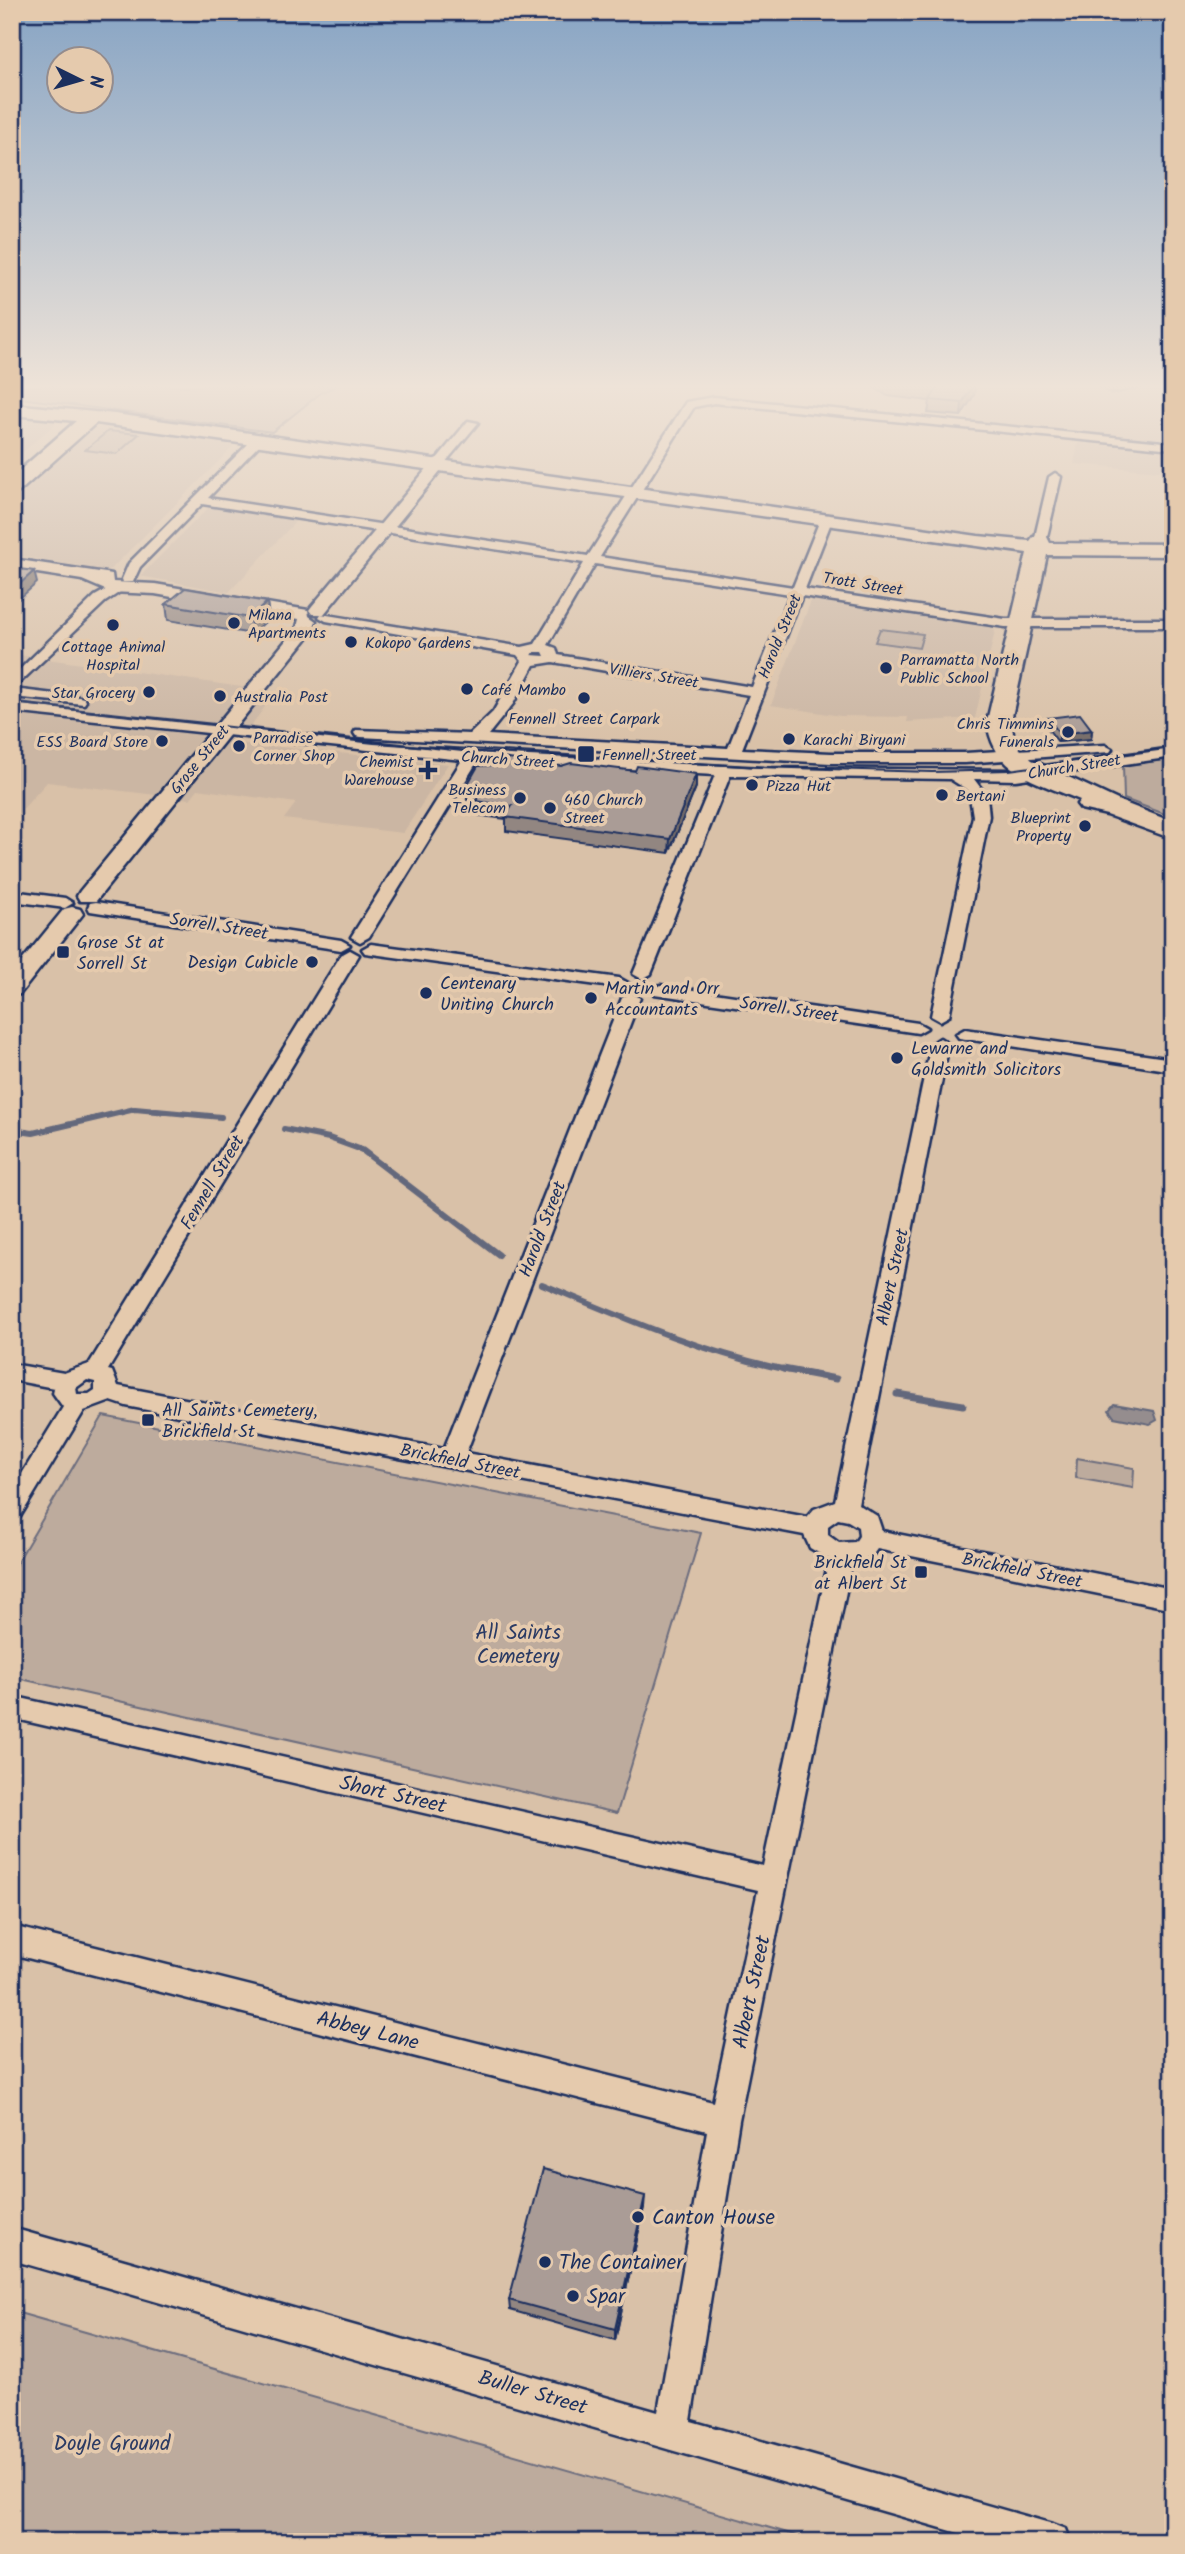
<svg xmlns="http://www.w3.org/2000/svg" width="1185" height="2554" font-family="Kalam,sans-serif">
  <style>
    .built { fill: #cbb6a3 }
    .green { fill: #bdab9d; stroke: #6c6d7e; stroke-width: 2 }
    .water { fill: #958d8e; stroke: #64677b; stroke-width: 2 }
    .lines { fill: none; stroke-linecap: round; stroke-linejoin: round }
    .stream-far1 { stroke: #64677b; stroke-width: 6 }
    .stream { stroke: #64677b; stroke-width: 7 }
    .minor-casing { stroke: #1b2f5e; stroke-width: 5 }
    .tertiary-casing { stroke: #1b2f5e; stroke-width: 5 }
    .primary-casing { stroke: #1b2f5e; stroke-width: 5 }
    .minor { fill: #e5caad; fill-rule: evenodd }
    .tertiary { fill: #e5caad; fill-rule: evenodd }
    .primary { fill: #e5caad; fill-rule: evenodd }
    .tram { stroke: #1b2f5e; stroke-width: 2 }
    .wall { fill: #928681; stroke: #1b2f5e; stroke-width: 2 }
    .shaded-wall { fill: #776d69; stroke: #1b2f5e; stroke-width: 2 }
    .building { fill: #aa9c96; stroke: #1b2f5e; stroke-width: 2 }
    .poi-dot { fill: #1b2f5e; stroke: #e5caad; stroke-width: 2.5 }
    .labels { text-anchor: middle; stroke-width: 7; stroke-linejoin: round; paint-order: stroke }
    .far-street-label { font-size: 16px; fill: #1b2f5e; stroke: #e5caad }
    .far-poi-label { font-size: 16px; fill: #1b2f5e; stroke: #e5caad; text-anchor: start }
    .street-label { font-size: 18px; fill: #1b2f5e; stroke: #e5caad }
    .poi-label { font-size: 18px; fill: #1b2f5e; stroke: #e5caad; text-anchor: start }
    .near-park-label { font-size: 21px; fill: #2b3b64; stroke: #e5caad }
    .near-street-label { font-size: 21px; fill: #1b2f5e; stroke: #e5caad }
    .near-poi-label { font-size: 21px; fill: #1b2f5e; stroke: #e5caad; text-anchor: start }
  </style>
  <rect width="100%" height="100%" fill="#d9c1a8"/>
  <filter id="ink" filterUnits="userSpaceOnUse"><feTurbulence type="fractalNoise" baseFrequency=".0143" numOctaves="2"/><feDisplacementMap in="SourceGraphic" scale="14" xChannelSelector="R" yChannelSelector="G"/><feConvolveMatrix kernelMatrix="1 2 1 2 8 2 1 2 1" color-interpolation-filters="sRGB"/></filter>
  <g filter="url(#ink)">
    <g class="built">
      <path d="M 874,386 L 1173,386 L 1173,440 L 965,420 L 969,405 L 893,397 Z"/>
      <path d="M 12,414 L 51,419 L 55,424 L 24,451 L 12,469 Z"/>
      <path d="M 106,426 L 227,443 L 233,447 L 109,571 L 12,555 L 12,498 L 93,428 Z"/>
      <path d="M 1078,443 L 1173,452 L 1173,472 L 1074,464 Z"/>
      <path d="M 211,505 L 298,519 L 229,592 L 140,576 Z"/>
      <path d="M 812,598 L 987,625 L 995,631 L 975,718 L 907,722 L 908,717 L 841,716 L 771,705 Z"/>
      <path d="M 12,654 L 276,692 L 238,743 L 448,764 L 403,833 L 284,819 L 296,803 L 198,789 L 190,799 L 47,782 L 12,821 Z"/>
    </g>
    <g class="green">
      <path d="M 12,386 L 337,386 L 322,392 L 272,432 L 12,397 Z"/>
      <path d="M 108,431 L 139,434 L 117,454 L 85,450 Z"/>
      <path d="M 880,629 L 923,634 L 919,648 L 875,642 Z"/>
      <path d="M 1173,759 L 1173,817 L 1124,799 L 1123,765 Z"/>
      <path d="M 103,1416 L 701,1533 L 617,1813 L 12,1677 L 12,1571 Z"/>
      <path d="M 1077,1458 L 1134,1468 L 1133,1488 L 1076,1478 Z"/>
      <path d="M 12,2311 L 819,2542 L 12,2542 Z"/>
    </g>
    <path class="water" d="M 1114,1404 L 1154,1411 L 1157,1420 L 1150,1424 L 1114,1417 L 1109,1410 Z"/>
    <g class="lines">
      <g class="stream-far1">
        <path d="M 284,1129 L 329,1138 L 362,1150 L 499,1255"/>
        <path d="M 12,1130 L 33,1133 L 135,1109 L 221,1117"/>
        <path d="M 542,1284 C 623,1318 706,1354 792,1371"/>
      </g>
      <g class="stream">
        <path d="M 783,1369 L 836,1379"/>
        <path d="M 897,1394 L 963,1405"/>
      </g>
      <defs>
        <g id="minor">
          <path d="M 714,397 L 1173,443 L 1173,449 L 714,403 L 694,407 L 600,557 L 793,587 L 820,520 L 826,516 L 832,520 L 805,589 L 1005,619 L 1173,619 L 1173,627 L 1005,627 L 802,596 L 742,749 L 831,753 L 965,753 L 1105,745 L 1112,749 L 1110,752 L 965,763 L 831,763 L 361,737 L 356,736 L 354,733 L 356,730 L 470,734 L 493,712 L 522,661 L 517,655 L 326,621 L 319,617 L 321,614 L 522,647 L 535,644 L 584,563 L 202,504 L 140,567 L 133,582 L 123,582 L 122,579 L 129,563 L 254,438 L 262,438 L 262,442 L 208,498 L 588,556 L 686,402 ZM 595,564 L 790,594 L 752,687 L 558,655 L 556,648 L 548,645 ZM 535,652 L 543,652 L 545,656 L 531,655 ZM 553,662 L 749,695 L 728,748 L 488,735 L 513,704 L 534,665 Z"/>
          <path d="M 468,421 L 478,423 L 444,464 L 436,464 L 436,460 Z"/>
          <path d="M 1055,473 L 1061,477 L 1046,541 L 1040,545 L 1034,541 L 1049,477 Z"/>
          <path d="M 118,583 L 125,587 L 123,590 L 105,602 L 13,689 L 79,697 L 84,698 L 86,701 L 84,704 L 12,697 L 12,677 L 95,596 Z"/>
          <path d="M 12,704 L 472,753 L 764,768 L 1016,770 L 1173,748 L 1173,757 L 1016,780 L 974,779 L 987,796 L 989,816 L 949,1016 L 940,1021 L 931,1016 L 973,816 L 969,791 L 950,779 L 730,776 L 651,974 L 642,979 L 633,974 L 715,775 L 477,762 L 369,937 L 360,942 L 351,937 L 462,760 L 12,712 Z"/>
          <path d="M 12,891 L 65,898 L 73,903 L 65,908 L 12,901 Z"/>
          <path d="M 96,902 L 341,940 L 350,945 L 341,950 L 90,911 L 88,907 L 90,903 Z"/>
          <path d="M 371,944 L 619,978 L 628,983 L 619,988 L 365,953 L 362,949 Z"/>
          <path d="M 350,950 L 359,955 L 108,1370 L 112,1371 L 118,1386 L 444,1449 L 622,998 L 631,993 L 640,998 L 466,1453 L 807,1517 L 814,1509 L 835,1501 L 931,1044 L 940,1038 L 949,1044 L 858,1504 L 877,1516 L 882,1531 L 1173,1589 L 1173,1609 L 877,1549 L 872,1556 L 852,1562 L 739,2120 L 691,2421 L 1053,2524 L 1066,2529 L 1071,2542 L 990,2542 L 12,2260 L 12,2228 L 658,2412 L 707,2131 L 12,1954 L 12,1926 L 713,2102 L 758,1890 L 12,1718 L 12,1696 L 763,1866 L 829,1559 L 810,1548 L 804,1535 L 126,1406 L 111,1401 L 84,1411 L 20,1517 L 12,1519 L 12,1490 L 63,1407 L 53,1393 L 54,1388 L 12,1380 L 12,1364 L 64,1373 L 89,1364 L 341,955 ZM 87,1380 L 95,1382 L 95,1390 L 89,1394 L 77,1394 L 76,1388 ZM 838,1519 L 848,1521 L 858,1527 L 859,1536 L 855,1542 L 839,1543 L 828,1535 L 828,1526 Z"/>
          <path d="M 660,985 L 918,1023 L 927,1028 L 918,1033 L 654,994 L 651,990 Z"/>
          <path d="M 965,1029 L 1173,1059 L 1173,1071 L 959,1038 L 956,1034 Z"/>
        </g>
        <g id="tertiary">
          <path d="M 440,457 L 448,462 L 445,465 L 324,614 L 312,614 L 309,610 L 312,606 L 435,459 Z"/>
          <path d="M 12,559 L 106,573 L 112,574 L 113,582 L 155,584 L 302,609 L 308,610 L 309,616 L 316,621 L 312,632 L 96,901 L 80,901 L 77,896 L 80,891 L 297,627 L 299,619 L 155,594 L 110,592 L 82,580 L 12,569 Z"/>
          <path d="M 72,907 L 80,909 L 83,914 L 20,994 L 12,996 L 12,973 L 64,909 Z"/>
        </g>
        <path id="primary" d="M 12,404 L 115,414 L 978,536 L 1030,541 L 1033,537 L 1047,537 L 1050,543 L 1173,544 L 1173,556 L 1047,555 L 1011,721 L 1014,739 L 1020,749 L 1032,760 L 1122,802 L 1173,822 L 1173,839 L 1107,815 L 1081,809 L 1077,804 L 1080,800 C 1038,782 993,774 987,721 L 1027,553 L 96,423 L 19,492 L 12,494 L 12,477 L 76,421 L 12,415 Z"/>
      </defs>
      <use href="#minor" class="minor-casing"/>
      <use href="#tertiary" class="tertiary-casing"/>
      <use href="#primary" class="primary-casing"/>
      <use href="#minor" class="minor"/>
      <use href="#tertiary" class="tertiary"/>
      <use href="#primary" class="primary"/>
      <path class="tram" d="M 12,703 L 374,743 L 758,767 L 932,772 L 1009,770 L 1173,748"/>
    </g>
    <g class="wall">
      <path d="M 102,386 L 148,386 L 117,388 Z"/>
      <path d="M 871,386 L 975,386 L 974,395 L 961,416 L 928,413 L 930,401 L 888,396 Z"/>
      <path d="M 1096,386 L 1151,386 L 1112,394 Z"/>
      <path d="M 267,602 L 269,618 L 252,634 L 168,620 L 166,604 Z"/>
      <path d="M 1048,718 L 1092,730 L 1091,739 L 1058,742 L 1046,726 Z"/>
      <path d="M 561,766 L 696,774 L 696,787 L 669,853 L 506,831 L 506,819 L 476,815 L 476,808 L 472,807 L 472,801 L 467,800 L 466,787 Z"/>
      <path d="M 644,2207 L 615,2340 L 510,2310 L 509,2300 Z"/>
    </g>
    <g class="shaded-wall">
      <path d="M 973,386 L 975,386 L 974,395 L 961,416 L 962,403 Z"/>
      <path d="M 1114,386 L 1151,386 L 1112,394 Z"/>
      <path d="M 34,571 L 37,583 L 12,605 L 12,591 Z"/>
      <path d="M 267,602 L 269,618 L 252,634 L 250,618 Z"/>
      <path d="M 1092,730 L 1091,739 L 1058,742 L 1060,734 Z"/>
      <path d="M 696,774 L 696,787 L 669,853 L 670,839 Z"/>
      <path d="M 645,2196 L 644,2207 L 615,2340 L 615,2329 Z"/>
    </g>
    <g class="building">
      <path d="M 911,386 L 973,386 L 962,403 L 930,400 L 937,389 Z"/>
      <path d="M 12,568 L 34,571 L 12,591 Z"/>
      <path d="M 185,588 L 267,602 L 250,618 L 166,604 Z"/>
      <path d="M 1080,714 L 1092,730 L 1060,734 L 1048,718 Z"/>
      <path d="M 501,758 L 561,766 L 571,763 L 635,771 L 637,766 L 696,774 L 670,839 L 505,817 L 512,806 L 476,801 L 480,794 L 472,793 L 475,788 L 466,787 L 478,766 L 497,765 Z"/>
      <path d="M 543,2169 L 645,2196 L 615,2329 L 509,2300 Z"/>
    </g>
  </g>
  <linearGradient id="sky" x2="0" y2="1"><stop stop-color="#87a4c4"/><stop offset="0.52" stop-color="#eee3d8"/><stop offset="1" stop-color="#eee3d8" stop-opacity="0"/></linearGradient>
  <rect width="1185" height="743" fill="url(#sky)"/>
  <g class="poi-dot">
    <circle cx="234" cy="623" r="7"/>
    <circle cx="113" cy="625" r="7"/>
    <circle cx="351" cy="642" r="7"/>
    <circle cx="886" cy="668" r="7"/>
    <circle cx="467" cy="689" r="7"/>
    <circle cx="149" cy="692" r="7"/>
    <circle cx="220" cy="696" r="7"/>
    <circle cx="584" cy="698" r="7"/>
    <circle cx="1068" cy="732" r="7"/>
    <circle cx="789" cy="739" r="7"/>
    <circle cx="162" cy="741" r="7"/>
    <circle cx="239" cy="746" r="7"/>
    <rect x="577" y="745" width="18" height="18" rx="3.5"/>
    <path d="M424.5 759.5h7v7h7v7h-7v7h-7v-7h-7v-7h7z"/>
    <circle cx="752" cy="785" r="7"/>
    <circle cx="942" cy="795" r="7"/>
    <circle cx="520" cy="798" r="7"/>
    <circle cx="550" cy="808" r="7"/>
    <circle cx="1085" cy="826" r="7"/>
    <rect x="56" y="945" width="14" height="14" rx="3.5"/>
    <circle cx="312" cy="962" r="7"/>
    <circle cx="426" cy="993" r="7"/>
    <circle cx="591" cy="998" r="7"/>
    <circle cx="897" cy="1058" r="7"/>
    <rect x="141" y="1413" width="14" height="14" rx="3.5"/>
    <rect x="914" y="1565" width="14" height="14" rx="3.5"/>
    <circle cx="638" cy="2217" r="7"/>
    <circle cx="545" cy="2262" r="7"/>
    <circle cx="573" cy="2296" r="7"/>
  </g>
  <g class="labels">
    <g class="far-street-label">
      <text transform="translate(863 583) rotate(9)" y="6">Trott Street</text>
      <text transform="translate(779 636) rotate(-68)" y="6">Harold Street</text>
      <text transform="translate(654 675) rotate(9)" y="6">Villiers Street</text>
      <text transform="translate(199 759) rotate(-51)" y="6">Grose Street</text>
      <text transform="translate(508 759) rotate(4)" y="6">Church Street</text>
      <text transform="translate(1074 766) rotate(-9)" y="6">Church Street</text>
    </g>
    <g class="far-poi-label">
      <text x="248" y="620">Milana<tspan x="248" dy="18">Apartments</tspan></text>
      <text x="365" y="648">Kokopo Gardens</text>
      <text x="113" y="652" text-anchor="middle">Cottage Animal<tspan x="113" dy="18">Hospital</tspan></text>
      <text x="900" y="665">Parramatta North<tspan x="900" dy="18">Public School</tspan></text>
      <text x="481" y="695">Café Mambo</text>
      <text x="135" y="698" text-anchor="end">Star Grocery</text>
      <text x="234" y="702">Australia Post</text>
      <text x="584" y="724" text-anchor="middle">Fennell Street Carpark</text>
      <text x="1054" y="729" text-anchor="end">Chris Timmins<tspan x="1054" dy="18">Funerals</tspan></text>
      <text x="253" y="743">Parradise<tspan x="253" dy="18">Corner Shop</tspan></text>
      <text x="803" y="745">Karachi Biryani</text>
      <text x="148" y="747" text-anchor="end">ESS Board Store</text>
      <text x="602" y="760">Fennell Street</text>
      <text x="414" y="767" text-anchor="end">Chemist<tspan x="414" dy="18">Warehouse</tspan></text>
      <text x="766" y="791">Pizza Hut</text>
      <text x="506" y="795" text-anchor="end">Business<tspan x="506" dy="18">Telecom</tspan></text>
      <text x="956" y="801">Bertani</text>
      <text x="564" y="805">460 Church<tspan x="564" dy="18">Street</tspan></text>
      <text x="1071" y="823" text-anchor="end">Blueprint<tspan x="1071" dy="18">Property</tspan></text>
    </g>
    <g class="street-label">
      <text transform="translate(219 926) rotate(9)" y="6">Sorrell Street</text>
      <text transform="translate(789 1009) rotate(8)" y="6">Sorrell Street</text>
      <text transform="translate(212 1182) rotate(-59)" y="6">Fennell Street</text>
      <text transform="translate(542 1229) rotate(-69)" y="6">Harold Street</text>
      <text transform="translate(892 1277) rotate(-78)" y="6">Albert Street</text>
      <text transform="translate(460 1461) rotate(11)" y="6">Brickfield Street</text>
      <text transform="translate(1022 1570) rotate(11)" y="6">Brickfield Street</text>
    </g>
    <g class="poi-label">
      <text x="77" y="948">Grose St at<tspan x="77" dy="21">Sorrell St</tspan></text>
      <text x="298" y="968" text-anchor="end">Design Cubicle</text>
      <text x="440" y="989">Centenary<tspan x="440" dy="21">Uniting Church</tspan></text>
      <text x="605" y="994">Martin and Orr<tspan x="605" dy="21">Accountants</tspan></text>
      <text x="911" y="1054">Lewarne and<tspan x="911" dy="21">Goldsmith Solicitors</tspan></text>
      <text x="162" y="1416">All Saints Cemetery,<tspan x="162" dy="21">Brickfield St</tspan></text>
      <text x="907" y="1568" text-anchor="end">Brickfield St<tspan x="907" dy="21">at Albert St</tspan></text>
    </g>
    <g class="near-park-label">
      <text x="518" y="1639">All Saints<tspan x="518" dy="24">Cemetery</tspan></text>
      <text x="112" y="2450">Doyle Ground</text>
    </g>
    <g class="near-street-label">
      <text transform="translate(393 1794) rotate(13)" y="7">Short Street</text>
      <text transform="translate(751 1992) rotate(-78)" y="7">Albert Street</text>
      <text transform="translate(368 2030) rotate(14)" y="7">Abbey Lane</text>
      <text transform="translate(533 2392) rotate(16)" y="7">Buller Street</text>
    </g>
    <g class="near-poi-label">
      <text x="652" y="2224">Canton House</text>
      <text x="559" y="2269">The Container</text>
      <text x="587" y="2303">Spar</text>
    </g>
  </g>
  <rect width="1185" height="2554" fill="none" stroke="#e5caad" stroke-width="42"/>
  <rect x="21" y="21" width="1143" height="2512" fill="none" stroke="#1b2f5e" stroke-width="2.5" filter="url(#ink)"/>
  <g transform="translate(80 80) rotate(95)"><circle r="33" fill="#e5caad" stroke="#948c8d" stroke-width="2"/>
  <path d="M0-5L12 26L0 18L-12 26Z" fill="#1b2f5e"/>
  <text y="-10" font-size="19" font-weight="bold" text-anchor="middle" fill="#1b2f5e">N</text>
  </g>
</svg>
